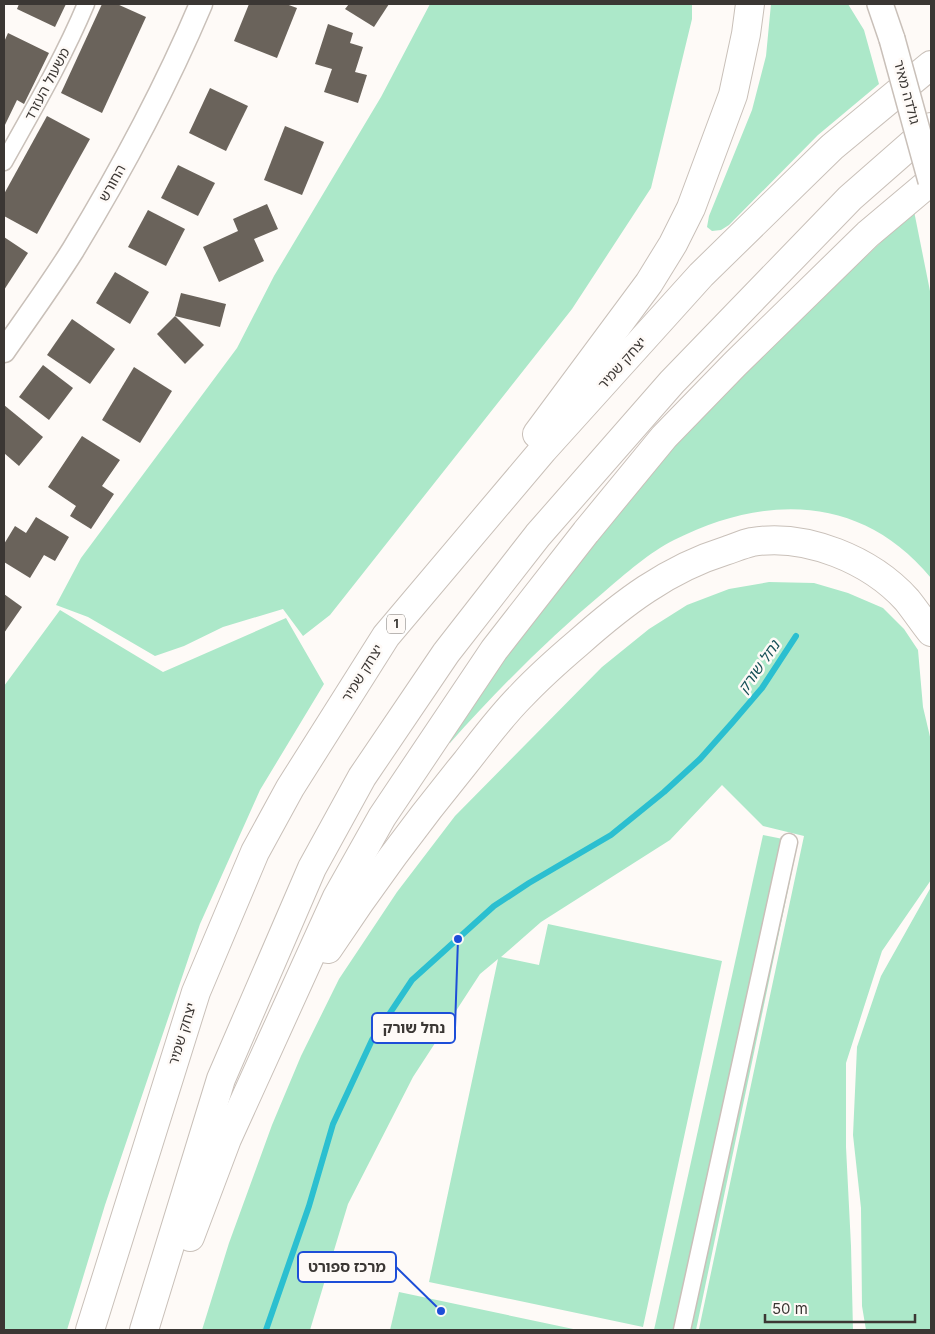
<svg xmlns="http://www.w3.org/2000/svg" width="935" height="1334" font-family="Inter,'Noto Sans Hebrew',sans-serif">
  <style>
    .green { fill: #ace8c9 }
    .lines { fill: none; stroke-linecap: round; stroke-linejoin: round }
    .stream { stroke: #2bbfd0; stroke-width: 6 }
    .building { fill: #6a635b }
    .street-casing { stroke: #c9c0b9; stroke-width: 19 }
    .secondary-casing { stroke: #c9c0b9; stroke-width: 25 }
    .primary-casing { stroke: #c9c0b9; stroke-width: 28 }
    .highway-casing { stroke: #c9c0b9; stroke-width: 30 }
    .street { stroke: #fff; stroke-width: 16 }
    .secondary { stroke: #fff; stroke-width: 22 }
    .primary { stroke: #fff; stroke-width: 25 }
    .highway { stroke: #fff; stroke-width: 28 }
    .primary-bridge-casing { stroke: #c9c0b9; stroke-width: 28; stroke-linecap: butt }
    .primary-bridge { stroke: #fff; stroke-width: 25 }
    .labels { text-anchor: middle; stroke-width: 5; stroke-linejoin: round; paint-order: stroke }
    .shield { fill: #fefaf7; stroke: #76726e; stroke-width: 1 }
    .shield-label { font-size: 12px; font-weight: bold; fill: #3b3734 }
    .street-label { font-size: 14px; fill: #3b3734; stroke: #fefaf7 }
    .water-label { font-size: 15px; font-style: italic; fill: #175158; stroke: #fefaf7 }
    .leader { fill: none; stroke: #1d4ed8; stroke-width: 2 }
    .callout-dot { fill: #1d4ed8; stroke: #fefaf7; stroke-width: 2 }
    .callout { fill: #fefaf7; stroke: #1d4ed8; stroke-width: 2 }
    .callout-label { font-size: 15px; text-anchor: middle; font-weight: bold; fill: #3b3734 }
  </style>
  <rect width="100%" height="100%" fill="#fefaf7"/>
  <g class="green">
    <path d="M 430,4 L 692,4 L 692,19 L 651,188 L 572,309 L 330,615 L 303,636 L 283,609 L 223,627 L 184,646 L 155,656 L 88,617 L 56,605 L 81,558 L 237,348 L 274,276 L 381,97 Z"/>
    <path d="M 771,4 L 848,4 L 864,30 L 879,84 L 818,135 L 729,225 L 721,230 L 712,231 L 707,227 L 709,216 L 752,110 L 766,56 Z"/>
    <path d="M 914,211 L 931,296 L 931,578 C 862,494 765,494 674,540 C 651,551 624,575 604,592 C 549,638 498,689 450,743 L 444,740 L 518,629 L 670,449 L 741,371 L 823,297 Z"/>
    <path d="M 769,582 L 814,583 L 848,593 L 883,608 L 904,629 L 918,650 L 923,707 L 931,741 L 931,880 L 882,951 L 846,1063 L 846,1147 L 851,1246 L 853,1330 L 699,1329 L 804,836 L 763,826 L 722,785 L 670,840 L 541,922 L 501,957 L 539,965 L 548,924 L 722,961 L 643,1327 L 429,1282 L 498,959 L 480,974 L 413,1077 L 348,1204 L 310,1330 L 202,1330 L 229,1243 L 272,1125 L 301,1056 L 339,979 L 397,892 L 455,816 L 602,667 L 649,629 L 687,605 L 729,589 Z"/>
    <path d="M 60,610 L 163,672 L 286,618 L 324,684 L 260,790 L 200,924 L 105,1205 L 67,1330 L 4,1330 L 4,686 Z"/>
    <path d="M 763,835 L 798,842 L 696,1330 L 654,1330 Z"/>
    <path d="M 931,887 L 931,1330 L 866,1330 L 862,1306 L 861,1208 L 853,1135 L 857,1047 L 881,976 Z"/>
    <path d="M 399,1292 L 578,1330 L 390,1330 Z"/>
  </g>
  <g class="lines">
    <path class="stream" d="M 266,1330 L 309,1206 L 333,1124 L 372,1040 L 412,980 L 494,906 L 529,883 L 611,835 L 664,792 L 700,759 L 732,723 L 762,688 L 796,636"/>
  </g>
  <g class="building">
    <path d="M 19,4 L 66,4 L 55,27 L 17,9 Z"/>
    <path d="M 102,4 L 117,4 L 146,17 L 102,113 L 61,93 Z"/>
    <path d="M 249,4 L 286,4 L 297,8 L 277,58 L 234,41 Z"/>
    <path d="M 349,4 L 389,4 L 374,27 L 345,9 Z"/>
    <path d="M 328,24 L 353,33 L 350,43 L 363,47 L 355,72 L 367,75 L 358,103 L 324,92 L 332,69 L 315,64 Z"/>
    <path d="M 8,33 L 49,53 L 24,104 L 17,100 L 4,127 L 4,42 Z"/>
    <path d="M 210,88 L 248,106 L 226,151 L 189,133 Z"/>
    <path d="M 47,116 L 90,139 L 37,234 L 4,216 L 4,194 Z"/>
    <path d="M 285,126 L 324,142 L 302,195 L 264,180 Z"/>
    <path d="M 178,165 L 215,183 L 198,216 L 161,198 Z"/>
    <path d="M 267,204 L 278,229 L 254,239 L 264,261 L 219,282 L 203,247 L 238,231 L 233,219 Z"/>
    <path d="M 148,210 L 185,229 L 166,266 L 128,247 Z"/>
    <path d="M 4,237 L 28,253 L 4,290 Z"/>
    <path d="M 115,272 L 149,292 L 130,324 L 96,303 Z"/>
    <path d="M 181,293 L 226,304 L 220,327 L 175,316 Z"/>
    <path d="M 175,316 L 204,345 L 185,364 L 157,334 Z"/>
    <path d="M 72,319 L 115,349 L 90,384 L 47,355 Z"/>
    <path d="M 43,365 L 73,388 L 49,420 L 19,397 Z"/>
    <path d="M 134,367 L 172,391 L 140,443 L 102,420 Z"/>
    <path d="M 4,405 L 43,437 L 19,466 L 4,453 Z"/>
    <path d="M 82,436 L 120,460 L 102,486 L 114,494 L 91,529 L 70,516 L 76,506 L 48,487 Z"/>
    <path d="M 36,517 L 69,537 L 55,561 L 44,555 L 30,578 L 4,562 L 4,544 L 15,526 L 26,533 Z"/>
    <path d="M 4,594 L 22,607 L 4,633 Z"/>
  </g>
  <g class="lines">
    <defs>
      <g id="street">
        <path d="M 4,162 C 33,110 63,59 86,4"/>
        <path d="M 682,1330 L 789,842"/>
      </g>
      <path id="secondary" d="M 4,351 C 27,318 51,285 73,250 C 121,171 165,89 201,4"/>
      <path id="primary" d="M 880,4 L 892,39"/>
      <g id="highway">
        <path d="M 537,434 L 649,283 L 673,244 L 691,208 L 733,95 L 746,34 L 750,4"/>
        <path d="M 328,949 C 371,884 417,822 466,762 C 484,739 501,716 521,696 C 539,677 558,660 578,643 C 622,604 667,569 725,551 C 734,548 743,544 752,542 C 806,533 871,560 907,600 C 915,610 923,622 931,632"/>
        <path d="M 190,1237 L 227,1139 L 337,897 L 382,817 L 494,650 L 586,532 L 664,437 L 735,364 L 868,234 L 931,181"/>
        <path d="M 90,1330 L 196,992 L 255,852 L 290,788 L 386,636 L 543,450 L 701,275 L 832,147 L 931,65"/>
        <path d="M 144,1330 L 221,1079 L 312,868 L 362,777 L 446,653 L 538,535 L 672,382 L 850,198 L 931,127"/>
      </g>
    </defs>
    <use href="#street" class="street-casing"/>
    <use href="#secondary" class="secondary-casing"/>
    <use href="#primary" class="primary-casing"/>
    <use href="#highway" class="highway-casing"/>
    <use href="#street" class="street"/>
    <use href="#secondary" class="secondary"/>
    <use href="#primary" class="primary"/>
    <use href="#highway" class="highway"/>
    <defs>
      <path id="primary-bridge" d="M 892,39 L 931,181"/>
    </defs>
    <use href="#primary-bridge" class="primary-bridge-casing"/>
    <use href="#primary-bridge" class="primary-bridge"/>
  </g>
  <g class="labels">
    <rect class="shield" x="387" y="614.5" width="18" height="19" rx="4"/>
    <g class="shield-label">
      <text x="396" y="628">1</text>
    </g>
    <g class="street-label">
      <text transform="translate(47 84) rotate(-62)" y="5">משעול העזרד</text>
      <text transform="translate(907 92) rotate(75)" y="5">גולדה מאיר</text>
      <text transform="translate(112 183) rotate(-61)" y="5">החורש</text>
      <text transform="translate(622 363) rotate(-48)" y="5">יצחק שמיר</text>
      <text transform="translate(362 673) rotate(-58)" y="5">יצחק שמיר</text>
      <text transform="translate(182 1034) rotate(-73)" y="5">יצחק שמיר</text>
    </g>
    <g class="water-label">
      <text transform="translate(759 667) rotate(-55)" y="5">נחל שורק</text>
    </g>
  </g>
  <path class="leader" d="M458 939L455 1028M441 1311L396 1267"/>
  <g class="callout-dot">
    <circle cx="458" cy="939" r="5"/>
    <circle cx="441" cy="1311" r="5"/>
  </g>
  <g class="callout">
    <rect x="372" y="1013" width="83" height="30" rx="5"/>
    <rect x="298" y="1252" width="98" height="30" rx="5"/>
  </g>
  <g class="callout-label">
    <text x="414" y="1033">נחל שורק</text>
    <text x="347" y="1272">מרכז ספורט</text>
  </g>
  <rect width="935" height="1334" fill="none" stroke="#3b3734" stroke-width="10"/>
  <path d="M765 1314v8h150v-8" fill="none" stroke="#3b3734" stroke-width="2.5"/>
  <text x="772" y="1314" font-size="15" fill="#3b3734" stroke="#fefaf7" stroke-width="4" paint-order="stroke">50 m</text>
</svg>
